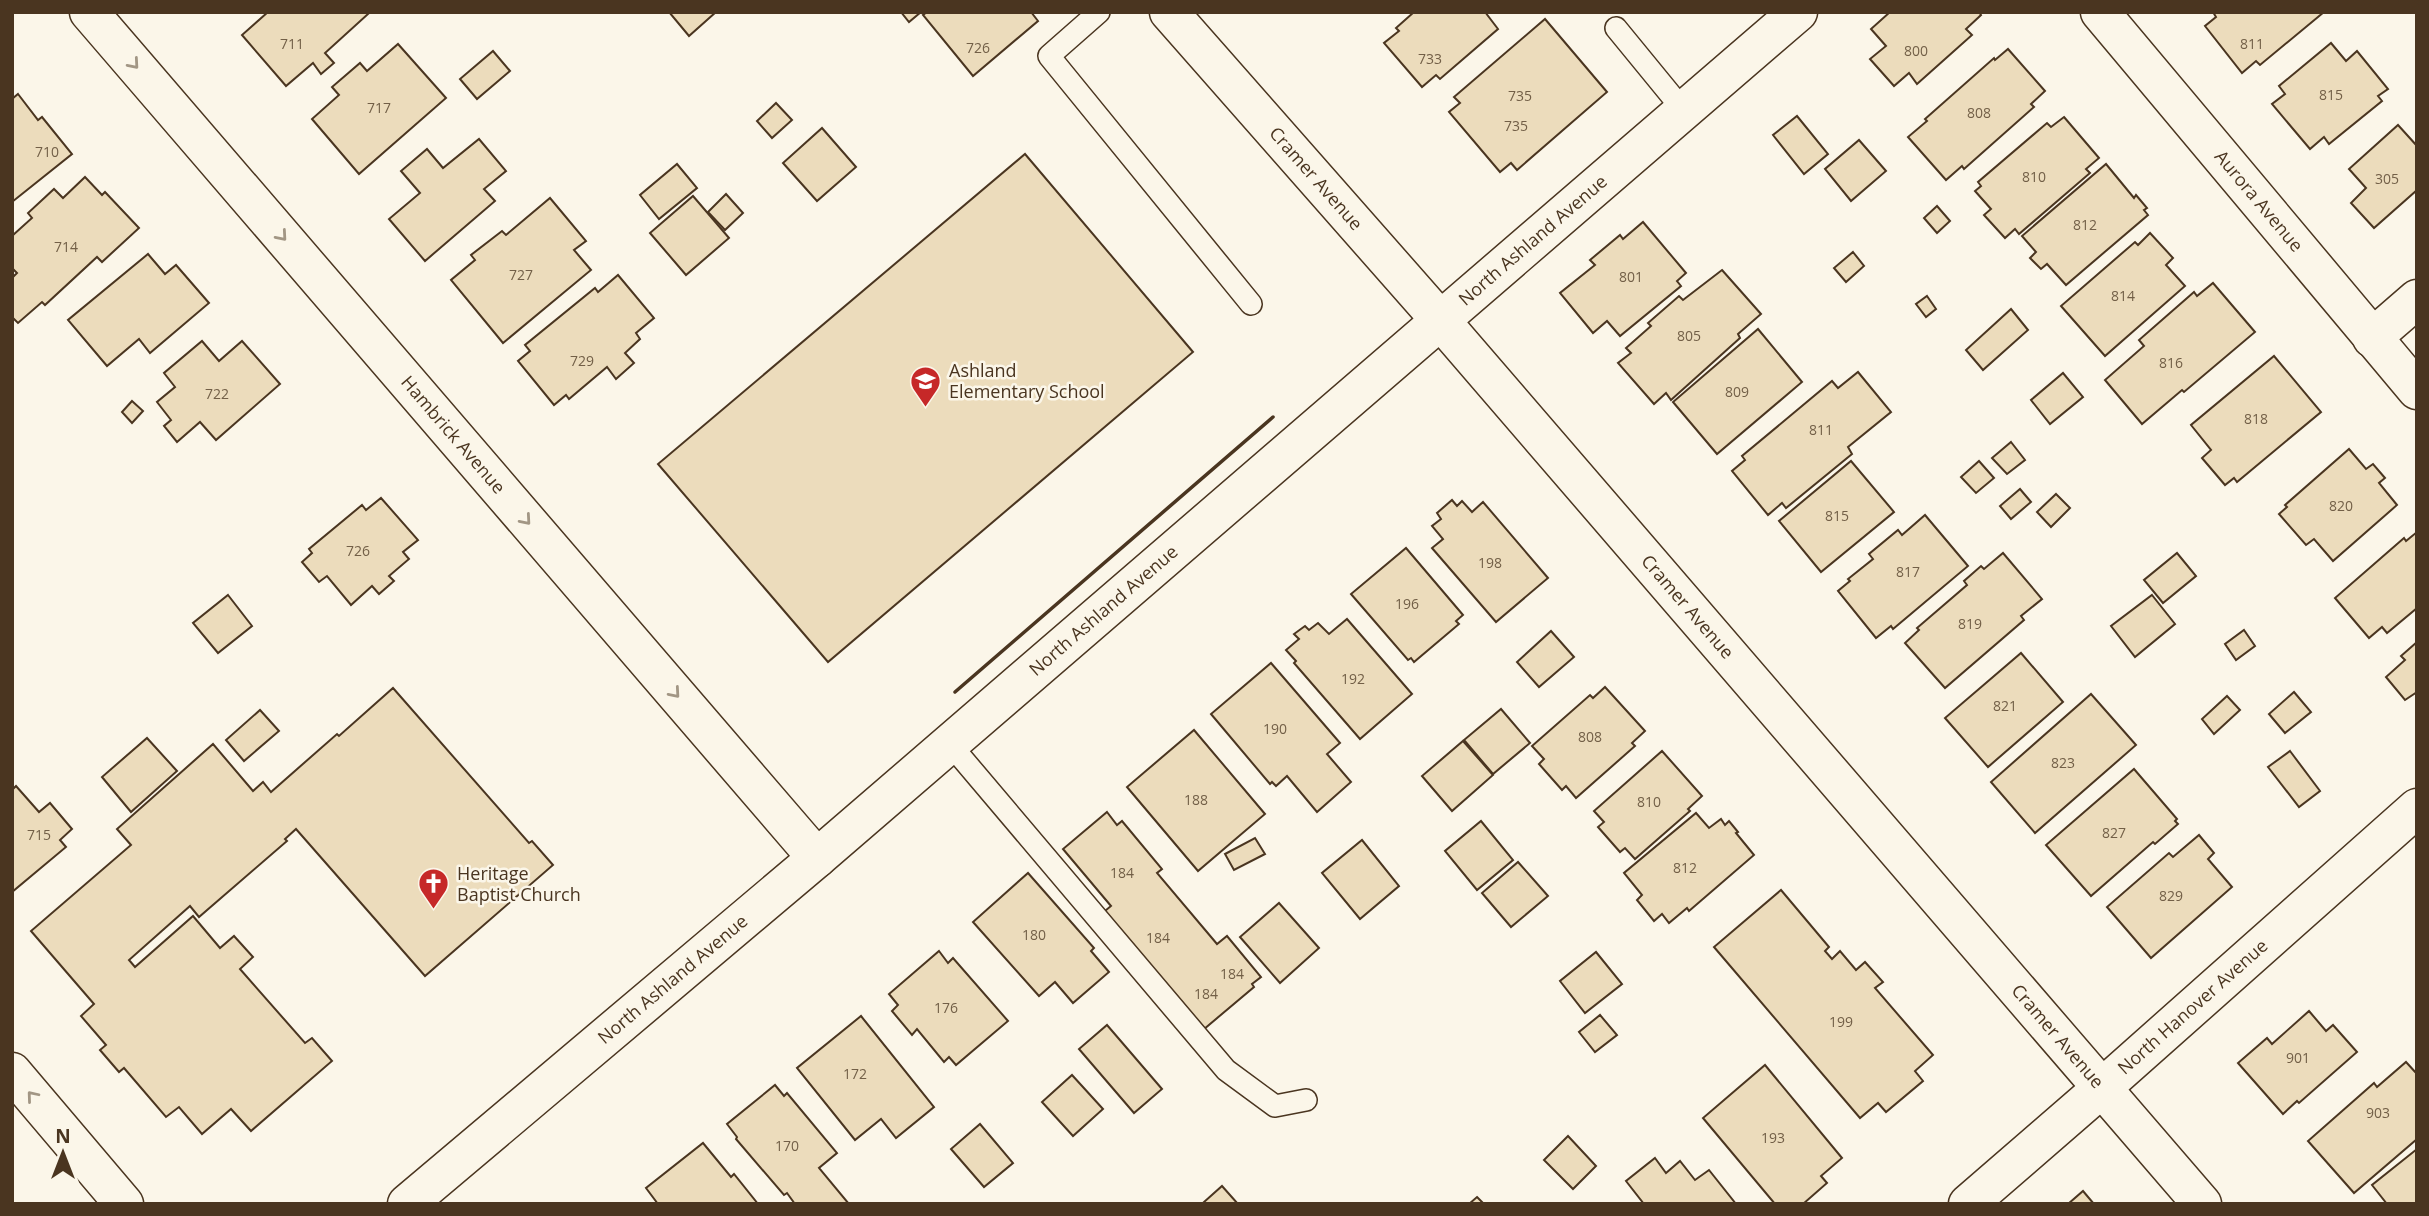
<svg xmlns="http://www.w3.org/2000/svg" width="2429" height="1216" font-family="'Open Sans',sans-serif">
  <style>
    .building { fill: #ecdcbc; stroke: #4a3520; stroke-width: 2 }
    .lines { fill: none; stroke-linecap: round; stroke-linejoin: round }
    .lane-casing { stroke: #4a3520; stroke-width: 24 }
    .street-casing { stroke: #4a3520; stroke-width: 41 }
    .lane { stroke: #fbf6e9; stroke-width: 21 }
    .street { stroke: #fbf6e9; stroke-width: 38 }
    .wall { stroke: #4a3520; stroke-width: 3.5 }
    .oneway { stroke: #a29684 }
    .labels { text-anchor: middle; stroke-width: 5; stroke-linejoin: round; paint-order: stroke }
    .number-label { font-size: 14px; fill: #725f47 }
    .street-label { font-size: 18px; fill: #4a3520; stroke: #fbf6e9 }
    .poi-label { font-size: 18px; fill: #4a3520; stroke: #fbf6e9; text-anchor: start }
  </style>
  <rect width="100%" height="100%" fill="#fbf6e9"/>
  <g class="building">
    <path d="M 268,12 L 366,12 L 368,14 L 325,53 L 334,63 L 321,74 L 313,63 L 286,86 L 242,35 Z"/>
    <path d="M 669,12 L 716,12 L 689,36 Z"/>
    <path d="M 901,12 L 921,12 L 909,22 Z"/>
    <path d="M 927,12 L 1031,12 L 1038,21 L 973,76 L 923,15 Z"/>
    <path d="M 1414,12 L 1485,12 L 1498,29 L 1440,79 L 1436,75 L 1422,87 L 1384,43 L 1399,31 L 1396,28 Z"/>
    <path d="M 1890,12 L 1979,12 L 1981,15 L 1966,29 L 1972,35 L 1917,84 L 1909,73 L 1894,86 L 1870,59 L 1886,46 L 1871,29 Z"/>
    <path d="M 2213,12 L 2324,12 L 2260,65 L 2256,61 L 2242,73 L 2205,26 L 2216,17 Z"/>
    <path d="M 1545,19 L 1607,92 L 1517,170 L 1511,163 L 1500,172 L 1449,112 L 1460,103 L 1454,97 Z"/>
    <path d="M 2331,43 L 2346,61 L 2357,51 L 2388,89 L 2378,96 L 2382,101 L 2329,144 L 2324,137 L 2310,149 L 2272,104 L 2285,94 L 2279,86 Z"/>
    <path d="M 398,44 L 446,98 L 359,174 L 312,119 L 339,95 L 332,87 L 360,63 L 367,71 Z"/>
    <path d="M 2008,49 L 2045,91 L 2031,104 L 2034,107 L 1964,169 L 1962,166 L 1946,180 L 1908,137 L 1927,121 L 1925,119 L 1994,58 L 1995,60 Z"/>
    <path d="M 493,51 L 510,71 L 477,99 L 460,79 Z"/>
    <path d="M 18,94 L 38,120 L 42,117 L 72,154 L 12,202 L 12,99 Z"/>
    <path d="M 776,103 L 792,120 L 772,138 L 757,121 Z"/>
    <path d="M 1797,116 L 1828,154 L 1804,174 L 1773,135 Z"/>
    <path d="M 2064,117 L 2099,158 L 2086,169 L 2090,173 L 2019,234 L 2015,229 L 2005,238 L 1984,215 L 1991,209 L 1975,191 L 1981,186 L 1978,182 L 2047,123 L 2051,127 Z"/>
    <path d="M 2398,125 L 2417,146 L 2417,190 L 2374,228 L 2351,203 L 2366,188 L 2349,169 Z"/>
    <path d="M 822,128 L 856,167 L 817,201 L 783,163 Z"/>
    <path d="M 479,139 L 506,171 L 484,189 L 495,201 L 425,261 L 389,219 L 420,193 L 401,171 L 427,149 L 443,168 Z"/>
    <path d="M 1859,140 L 1886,171 L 1851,201 L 1825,169 Z"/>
    <path d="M 1025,154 L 1193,352 L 828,662 L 658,464 Z"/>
    <path d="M 677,164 L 697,188 L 659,219 L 640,195 Z"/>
    <path d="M 2106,164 L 2134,198 L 2136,195 L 2147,208 L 2144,210 L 2148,215 L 2066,285 L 2047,264 L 2041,269 L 2030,258 L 2036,252 L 2022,236 Z"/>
    <path d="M 85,177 L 102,195 L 105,192 L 139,228 L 102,262 L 97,257 L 45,305 L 42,302 L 18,323 L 12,317 L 12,278 L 17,273 L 12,268 L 12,236 L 32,218 L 28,213 L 54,189 L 63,198 Z"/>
    <path d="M 726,194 L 743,213 L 725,230 L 708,212 Z"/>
    <path d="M 693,196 L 729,238 L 686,275 L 650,233 Z"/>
    <path d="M 550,198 L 586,241 L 574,250 L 591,270 L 503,343 L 451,280 L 475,260 L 471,255 L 502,231 L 506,235 Z"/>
    <path d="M 1937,206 L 1950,221 L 1937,233 L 1924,218 Z"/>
    <path d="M 1643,222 L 1686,273 L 1677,281 L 1681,286 L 1620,336 L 1607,321 L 1593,333 L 1560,293 L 1595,265 L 1590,260 L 1620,235 L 1623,239 Z"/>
    <path d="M 2150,233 L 2173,258 L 2166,265 L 2185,286 L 2105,356 L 2061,306 L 2135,242 L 2138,245 Z"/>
    <path d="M 1853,252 L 1864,266 L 1846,282 L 1834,268 Z"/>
    <path d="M 148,254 L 165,274 L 176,265 L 209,303 L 150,353 L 139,339 L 107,366 L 68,320 Z"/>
    <path d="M 1722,270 L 1761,314 L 1738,334 L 1740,338 L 1671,400 L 1666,393 L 1654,404 L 1618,363 L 1631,353 L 1626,348 L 1651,326 L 1648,323 L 1679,296 L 1683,300 Z"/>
    <path d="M 618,275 L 654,318 L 636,333 L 640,339 L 625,353 L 634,363 L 616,379 L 607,367 L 569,399 L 566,395 L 554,405 L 518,361 L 530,351 L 525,345 L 595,288 L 598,292 Z"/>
    <path d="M 2213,283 L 2255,332 L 2184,392 L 2182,390 L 2142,424 L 2105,380 L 2144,346 L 2139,340 L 2194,292 L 2197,296 Z"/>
    <path d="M 1927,296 L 1936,309 L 1926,317 L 1916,304 Z"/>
    <path d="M 2011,309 L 2028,330 L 1983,370 L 1966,350 Z"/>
    <path d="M 1758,329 L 1802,382 L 1717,454 L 1673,402 Z"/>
    <path d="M 202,341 L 219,361 L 242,341 L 280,384 L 216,440 L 200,422 L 177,442 L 164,426 L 171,420 L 157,402 L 175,387 L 164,373 Z"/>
    <path d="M 2274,356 L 2321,412 L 2237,482 L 2234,478 L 2225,485 L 2202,458 L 2211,450 L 2191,425 Z"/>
    <path d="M 1858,372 L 1891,412 L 1848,447 L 1852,454 L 1786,508 L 1782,503 L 1768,515 L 1732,471 L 1745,460 L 1742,456 L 1832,381 L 1838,388 Z"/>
    <path d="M 2063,373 L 2083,397 L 2050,424 L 2031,400 Z"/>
    <path d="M 132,401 L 143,411 L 132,423 L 122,412 Z"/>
    <path d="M 2011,442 L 2025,460 L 2007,474 L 1992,458 Z"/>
    <path d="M 2349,449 L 2366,469 L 2373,464 L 2385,478 L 2379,483 L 2397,505 L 2333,561 L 2314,539 L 2306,545 L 2279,514 L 2287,507 L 2285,505 Z"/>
    <path d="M 1851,461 L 1894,512 L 1821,572 L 1779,521 Z"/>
    <path d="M 1979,461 L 1994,478 L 1976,493 L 1961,477 Z"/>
    <path d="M 2020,489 L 2031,502 L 2011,519 L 2000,506 Z"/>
    <path d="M 2056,494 L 2070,508 L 2051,527 L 2037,512 Z"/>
    <path d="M 381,498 L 418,540 L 403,552 L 409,559 L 389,576 L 394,581 L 379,594 L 372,586 L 351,605 L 327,576 L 319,582 L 302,562 L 312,553 L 309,549 L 362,505 L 366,510 Z"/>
    <path d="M 1452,500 L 1457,506 L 1462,501 L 1472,512 L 1483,502 L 1548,578 L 1496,622 L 1432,548 L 1443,539 L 1432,526 L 1441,519 L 1437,513 Z"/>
    <path d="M 1925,515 L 1968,566 L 1893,629 L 1891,626 L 1876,638 L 1838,591 L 1850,581 L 1848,579 L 1873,559 L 1869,554 L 1898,530 L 1902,535 Z"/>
    <path d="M 2417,532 L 2417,608 L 2387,633 L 2382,627 L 2369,638 L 2335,598 L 2404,538 L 2406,541 Z"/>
    <path d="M 1406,548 L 1463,615 L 1456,621 L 1459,624 L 1414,662 L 1411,658 L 1408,660 L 1351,594 Z"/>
    <path d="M 2003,553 L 2042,599 L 2021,616 L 2024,620 L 1945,688 L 1905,643 L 1919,630 L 1917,628 L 1967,585 L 1964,581 L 1981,566 L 1984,569 Z"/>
    <path d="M 2177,553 L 2196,576 L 2163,603 L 2144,580 Z"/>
    <path d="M 228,595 L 252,626 L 218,653 L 193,623 Z"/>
    <path d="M 2152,595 L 2175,624 L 2135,657 L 2111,626 Z"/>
    <path d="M 1347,619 L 1412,694 L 1360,739 L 1294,663 L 1296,661 L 1286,650 L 1299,639 L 1294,634 L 1305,626 L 1309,630 L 1318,623 L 1329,634 Z"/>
    <path d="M 2244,630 L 2255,646 L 2236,660 L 2225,644 Z"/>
    <path d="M 1551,631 L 1574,657 L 1539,687 L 1517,662 Z"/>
    <path d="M 2417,642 L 2417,692 L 2405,700 L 2386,677 L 2405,660 L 2401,656 Z"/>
    <path d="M 2021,653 L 2063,702 L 1988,767 L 1945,718 Z"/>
    <path d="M 1271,663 L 1340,743 L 1327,754 L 1351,782 L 1317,812 L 1287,776 L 1276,786 L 1272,782 L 1270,784 L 1211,714 Z"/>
    <path d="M 1605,687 L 1645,731 L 1632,743 L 1635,746 L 1576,798 L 1566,786 L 1562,790 L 1539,764 L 1544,759 L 1532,746 L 1590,695 L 1593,698 Z"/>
    <path d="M 393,688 L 529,843 L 532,841 L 553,865 L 425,976 L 296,829 L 285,839 L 287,841 L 199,917 L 190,906 L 129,960 L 135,967 L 193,916 L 220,948 L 234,936 L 253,957 L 240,969 L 305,1043 L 312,1038 L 332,1061 L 251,1131 L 231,1109 L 202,1134 L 179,1107 L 166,1117 L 124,1068 L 119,1072 L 100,1050 L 106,1045 L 81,1016 L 94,1004 L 31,931 L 131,845 L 117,829 L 213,744 L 253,791 L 263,782 L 271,792 L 337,734 L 339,736 Z"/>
    <path d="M 2294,692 L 2311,712 L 2285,733 L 2269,714 Z"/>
    <path d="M 2091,694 L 2136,745 L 2035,833 L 1991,782 Z"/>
    <path d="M 2227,696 L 2240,710 L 2214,734 L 2202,719 Z"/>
    <path d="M 1501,709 L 1530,743 L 1493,774 L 1464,740 Z"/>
    <path d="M 260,710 L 279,731 L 244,761 L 226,740 Z"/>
    <path d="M 1194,730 L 1265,814 L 1198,871 L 1127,787 Z"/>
    <path d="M 147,738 L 177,771 L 131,812 L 102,777 Z"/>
    <path d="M 1463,741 L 1493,775 L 1452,811 L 1422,776 Z"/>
    <path d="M 1662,751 L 1702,796 L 1688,809 L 1690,811 L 1635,859 L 1625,848 L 1620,852 L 1598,827 L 1604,822 L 1594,811 Z"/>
    <path d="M 2290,751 L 2320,791 L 2299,807 L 2268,767 Z"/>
    <path d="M 2134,769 L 2177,819 L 2175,821 L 2178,824 L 2155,844 L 2153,842 L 2091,896 L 2046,845 Z"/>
    <path d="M 16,786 L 39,812 L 50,803 L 72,829 L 60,840 L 66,847 L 12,892 L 12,790 Z"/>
    <path d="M 1107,812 L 1117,825 L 1122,821 L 1162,869 L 1157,873 L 1217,944 L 1227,936 L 1261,977 L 1252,984 L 1254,987 L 1197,1035 L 1099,916 L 1111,906 L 1063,849 Z"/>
    <path d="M 1696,813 L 1709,828 L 1721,819 L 1725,825 L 1729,821 L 1738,832 L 1736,833 L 1754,855 L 1689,911 L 1687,908 L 1669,923 L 1662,914 L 1654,921 L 1637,900 L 1642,895 L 1624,873 Z"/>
    <path d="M 1481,821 L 1513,860 L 1477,890 L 1445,851 Z"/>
    <path d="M 2199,835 L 2214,853 L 2208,859 L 2232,887 L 2151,958 L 2107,907 L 2169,853 L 2173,857 Z"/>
    <path d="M 1255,838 L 1265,854 L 1234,870 L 1225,854 Z"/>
    <path d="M 1362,840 L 1399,886 L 1360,919 L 1322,873 Z"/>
    <path d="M 1518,862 L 1548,896 L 1511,927 L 1482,893 Z"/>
    <path d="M 1028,873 L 1094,948 L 1091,951 L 1109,972 L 1073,1003 L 1055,982 L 1039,996 L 973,922 Z"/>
    <path d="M 1781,890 L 1829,947 L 1825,951 L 1832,959 L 1840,951 L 1856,970 L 1865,962 L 1883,982 L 1875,988 L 1933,1055 L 1915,1071 L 1923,1081 L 1886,1112 L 1878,1103 L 1860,1118 L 1714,947 Z"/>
    <path d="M 1279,903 L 1319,948 L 1280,983 L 1240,937 Z"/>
    <path d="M 939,951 L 948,963 L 953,958 L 1008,1021 L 956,1065 L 949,1057 L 944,1062 L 917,1029 L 912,1035 L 892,1011 L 898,1005 L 889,994 Z"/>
    <path d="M 1596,952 L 1622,984 L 1585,1013 L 1560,981 Z"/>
    <path d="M 2309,1011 L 2326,1031 L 2333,1025 L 2357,1052 L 2299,1103 L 2297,1101 L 2283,1114 L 2238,1063 L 2267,1038 L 2272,1044 Z"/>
    <path d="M 1600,1015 L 1617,1035 L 1595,1052 L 1579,1032 Z"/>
    <path d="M 861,1016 L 934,1107 L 896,1138 L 881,1119 L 855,1140 L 797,1068 Z"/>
    <path d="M 1107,1025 L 1162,1089 L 1134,1113 L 1079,1049 Z"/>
    <path d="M 2406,1062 L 2417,1074 L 2417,1139 L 2354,1193 L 2308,1141 L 2374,1083 L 2377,1087 Z"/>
    <path d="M 1765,1065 L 1842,1158 L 1821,1176 L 1827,1183 L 1803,1204 L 1775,1204 L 1703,1118 Z"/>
    <path d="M 1072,1075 L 1103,1109 L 1073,1136 L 1042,1102 Z"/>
    <path d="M 775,1085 L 784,1096 L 787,1093 L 837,1153 L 819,1168 L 849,1204 L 795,1204 L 787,1193 L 784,1195 L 736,1139 L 737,1137 L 727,1124 Z"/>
    <path d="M 980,1124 L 1013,1163 L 984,1187 L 951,1149 Z"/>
    <path d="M 1568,1136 L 1596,1166 L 1573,1189 L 1544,1160 Z"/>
    <path d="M 703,1143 L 731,1177 L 734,1174 L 758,1204 L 658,1204 L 646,1188 Z"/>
    <path d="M 2417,1149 L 2417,1204 L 2387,1204 L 2372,1185 Z"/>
    <path d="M 1655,1158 L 1666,1173 L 1680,1161 L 1695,1180 L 1709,1170 L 1736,1204 L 1644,1204 L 1626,1181 Z"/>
    <path d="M 1222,1186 L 1238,1204 L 1206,1204 L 1204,1202 Z"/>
    <path d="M 2083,1191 L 2094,1204 L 2068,1204 Z"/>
    <path d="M 1477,1197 L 1484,1204 L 1469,1204 Z"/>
  </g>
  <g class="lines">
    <defs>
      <g id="lane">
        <path d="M 1099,12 L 1049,56 L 1251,304"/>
        <path d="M 1616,28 L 1684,111"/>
        <path d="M 950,744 L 1226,1070 L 1275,1106 L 1306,1100"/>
      </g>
      <g id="street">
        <path id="s1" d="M 89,12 L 817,858"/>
        <path id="s2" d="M 1169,12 L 1441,321 L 2202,1204"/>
        <path id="s3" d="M 2100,12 L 2417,390"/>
        <path d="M 2372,338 L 2417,299"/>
        <path d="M 12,1072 L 124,1204"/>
        <path id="s4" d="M 407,1204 L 817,858 L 1798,12"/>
        <path id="s5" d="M 1968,1204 L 2103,1087 L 2417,808"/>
      </g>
    </defs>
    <use href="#lane" class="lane-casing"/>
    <use href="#street" class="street-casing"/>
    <use href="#lane" class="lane"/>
    <use href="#street" class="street"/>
    <path class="wall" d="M 955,692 L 1273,417"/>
  </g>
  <defs><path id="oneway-chevron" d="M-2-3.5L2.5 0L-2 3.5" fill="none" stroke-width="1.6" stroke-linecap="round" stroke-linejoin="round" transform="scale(1.75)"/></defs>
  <g class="oneway">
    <use href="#oneway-chevron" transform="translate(134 64) rotate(49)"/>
    <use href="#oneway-chevron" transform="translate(282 236) rotate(49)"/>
    <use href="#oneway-chevron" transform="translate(526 520) rotate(49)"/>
    <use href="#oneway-chevron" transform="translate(675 693) rotate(49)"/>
    <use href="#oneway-chevron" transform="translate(32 1096) rotate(-130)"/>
  </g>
  <defs>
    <symbol id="school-pin" viewBox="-11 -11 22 30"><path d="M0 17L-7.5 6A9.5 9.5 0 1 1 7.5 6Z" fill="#c62828" stroke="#fbf6e9"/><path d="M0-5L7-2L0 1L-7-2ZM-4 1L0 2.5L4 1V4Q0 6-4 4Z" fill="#fff"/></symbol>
    <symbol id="church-pin" viewBox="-11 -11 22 30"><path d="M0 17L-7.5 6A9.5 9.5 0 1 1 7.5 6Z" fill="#c62828" stroke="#fbf6e9"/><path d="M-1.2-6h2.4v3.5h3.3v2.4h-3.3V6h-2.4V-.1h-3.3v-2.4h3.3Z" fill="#fff"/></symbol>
  </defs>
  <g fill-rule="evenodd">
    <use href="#school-pin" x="908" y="364" width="35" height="47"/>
    <use href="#church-pin" x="416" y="866" width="35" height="47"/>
  </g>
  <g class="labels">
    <g class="number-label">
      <text x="292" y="49">711</text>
      <text x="2252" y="49">811</text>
      <text x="978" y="53">726</text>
      <text x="1916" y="56">800</text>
      <text x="1430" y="64">733</text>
      <text x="2331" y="100">815</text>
      <text x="1520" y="101">735</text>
      <text x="379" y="113">717</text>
      <text x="1979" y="118">808</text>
      <text x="1516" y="131">735</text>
      <text x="47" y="157">710</text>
      <text x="2034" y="182">810</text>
      <text x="2387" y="184">305</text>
      <text x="2085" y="230">812</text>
      <text x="66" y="252">714</text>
      <text x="521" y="280">727</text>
      <text x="1631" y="282">801</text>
      <text x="2123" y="301">814</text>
      <text x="1689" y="341">805</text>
      <text x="582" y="366">729</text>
      <text x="2171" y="368">816</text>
      <text x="1737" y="397">809</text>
      <text x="217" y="399">722</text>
      <text x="2256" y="424">818</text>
      <text x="1821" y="435">811</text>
      <text x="2341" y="511">820</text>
      <text x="1837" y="521">815</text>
      <text x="358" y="556">726</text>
      <text x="1490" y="568">198</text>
      <text x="1908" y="577">817</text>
      <text x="1407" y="609">196</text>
      <text x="1970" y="629">819</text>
      <text x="1353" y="684">192</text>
      <text x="2005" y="711">821</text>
      <text x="1275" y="734">190</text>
      <text x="1590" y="742">808</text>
      <text x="2063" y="768">823</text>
      <text x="1196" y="805">188</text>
      <text x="1649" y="807">810</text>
      <text x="2114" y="838">827</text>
      <text x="39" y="840">715</text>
      <text x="1685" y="873">812</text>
      <text x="1122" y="878">184</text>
      <text x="2171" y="901">829</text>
      <text x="1034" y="940">180</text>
      <text x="1158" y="943">184</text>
      <text x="1232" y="979">184</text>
      <text x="1206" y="999">184</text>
      <text x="946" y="1013">176</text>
      <text x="1841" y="1027">199</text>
      <text x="2298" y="1063">901</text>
      <text x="855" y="1079">172</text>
      <text x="2378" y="1118">903</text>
      <text x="1773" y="1143">193</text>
      <text x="787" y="1151">170</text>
    </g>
    <g class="street-label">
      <text dy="6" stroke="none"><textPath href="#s2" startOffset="222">Cramer Avenue</textPath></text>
      <text dy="6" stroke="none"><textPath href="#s3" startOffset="247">Aurora Avenue</textPath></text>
      <text dy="6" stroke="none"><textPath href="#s4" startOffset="1482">North Ashland Avenue</textPath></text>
      <text dy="6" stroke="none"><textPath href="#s1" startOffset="558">Hambrick Avenue</textPath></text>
      <text dy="6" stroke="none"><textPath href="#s2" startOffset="789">Cramer Avenue</textPath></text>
      <text dy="6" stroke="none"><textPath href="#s4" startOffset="915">North Ashland Avenue</textPath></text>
      <text dy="6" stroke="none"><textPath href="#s4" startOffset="348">North Ashland Avenue</textPath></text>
      <text dy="6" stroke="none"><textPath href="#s5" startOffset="299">North Hanover Avenue</textPath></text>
      <text dy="6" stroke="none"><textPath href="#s2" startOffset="1356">Cramer Avenue</textPath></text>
    </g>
    <g class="poi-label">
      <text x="949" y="377">Ashland<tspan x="949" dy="21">Elementary School</tspan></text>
      <text x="457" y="880">Heritage<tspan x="457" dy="21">Baptist Church</tspan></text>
    </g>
  </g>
  <rect width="2429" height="1216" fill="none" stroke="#4a3520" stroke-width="28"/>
  <g transform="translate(63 1153)" stroke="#fbf6e9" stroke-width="5" paint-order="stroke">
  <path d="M0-5L12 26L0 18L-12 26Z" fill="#4a3520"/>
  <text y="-10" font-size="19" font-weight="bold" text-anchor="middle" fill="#4a3520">N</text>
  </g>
</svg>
